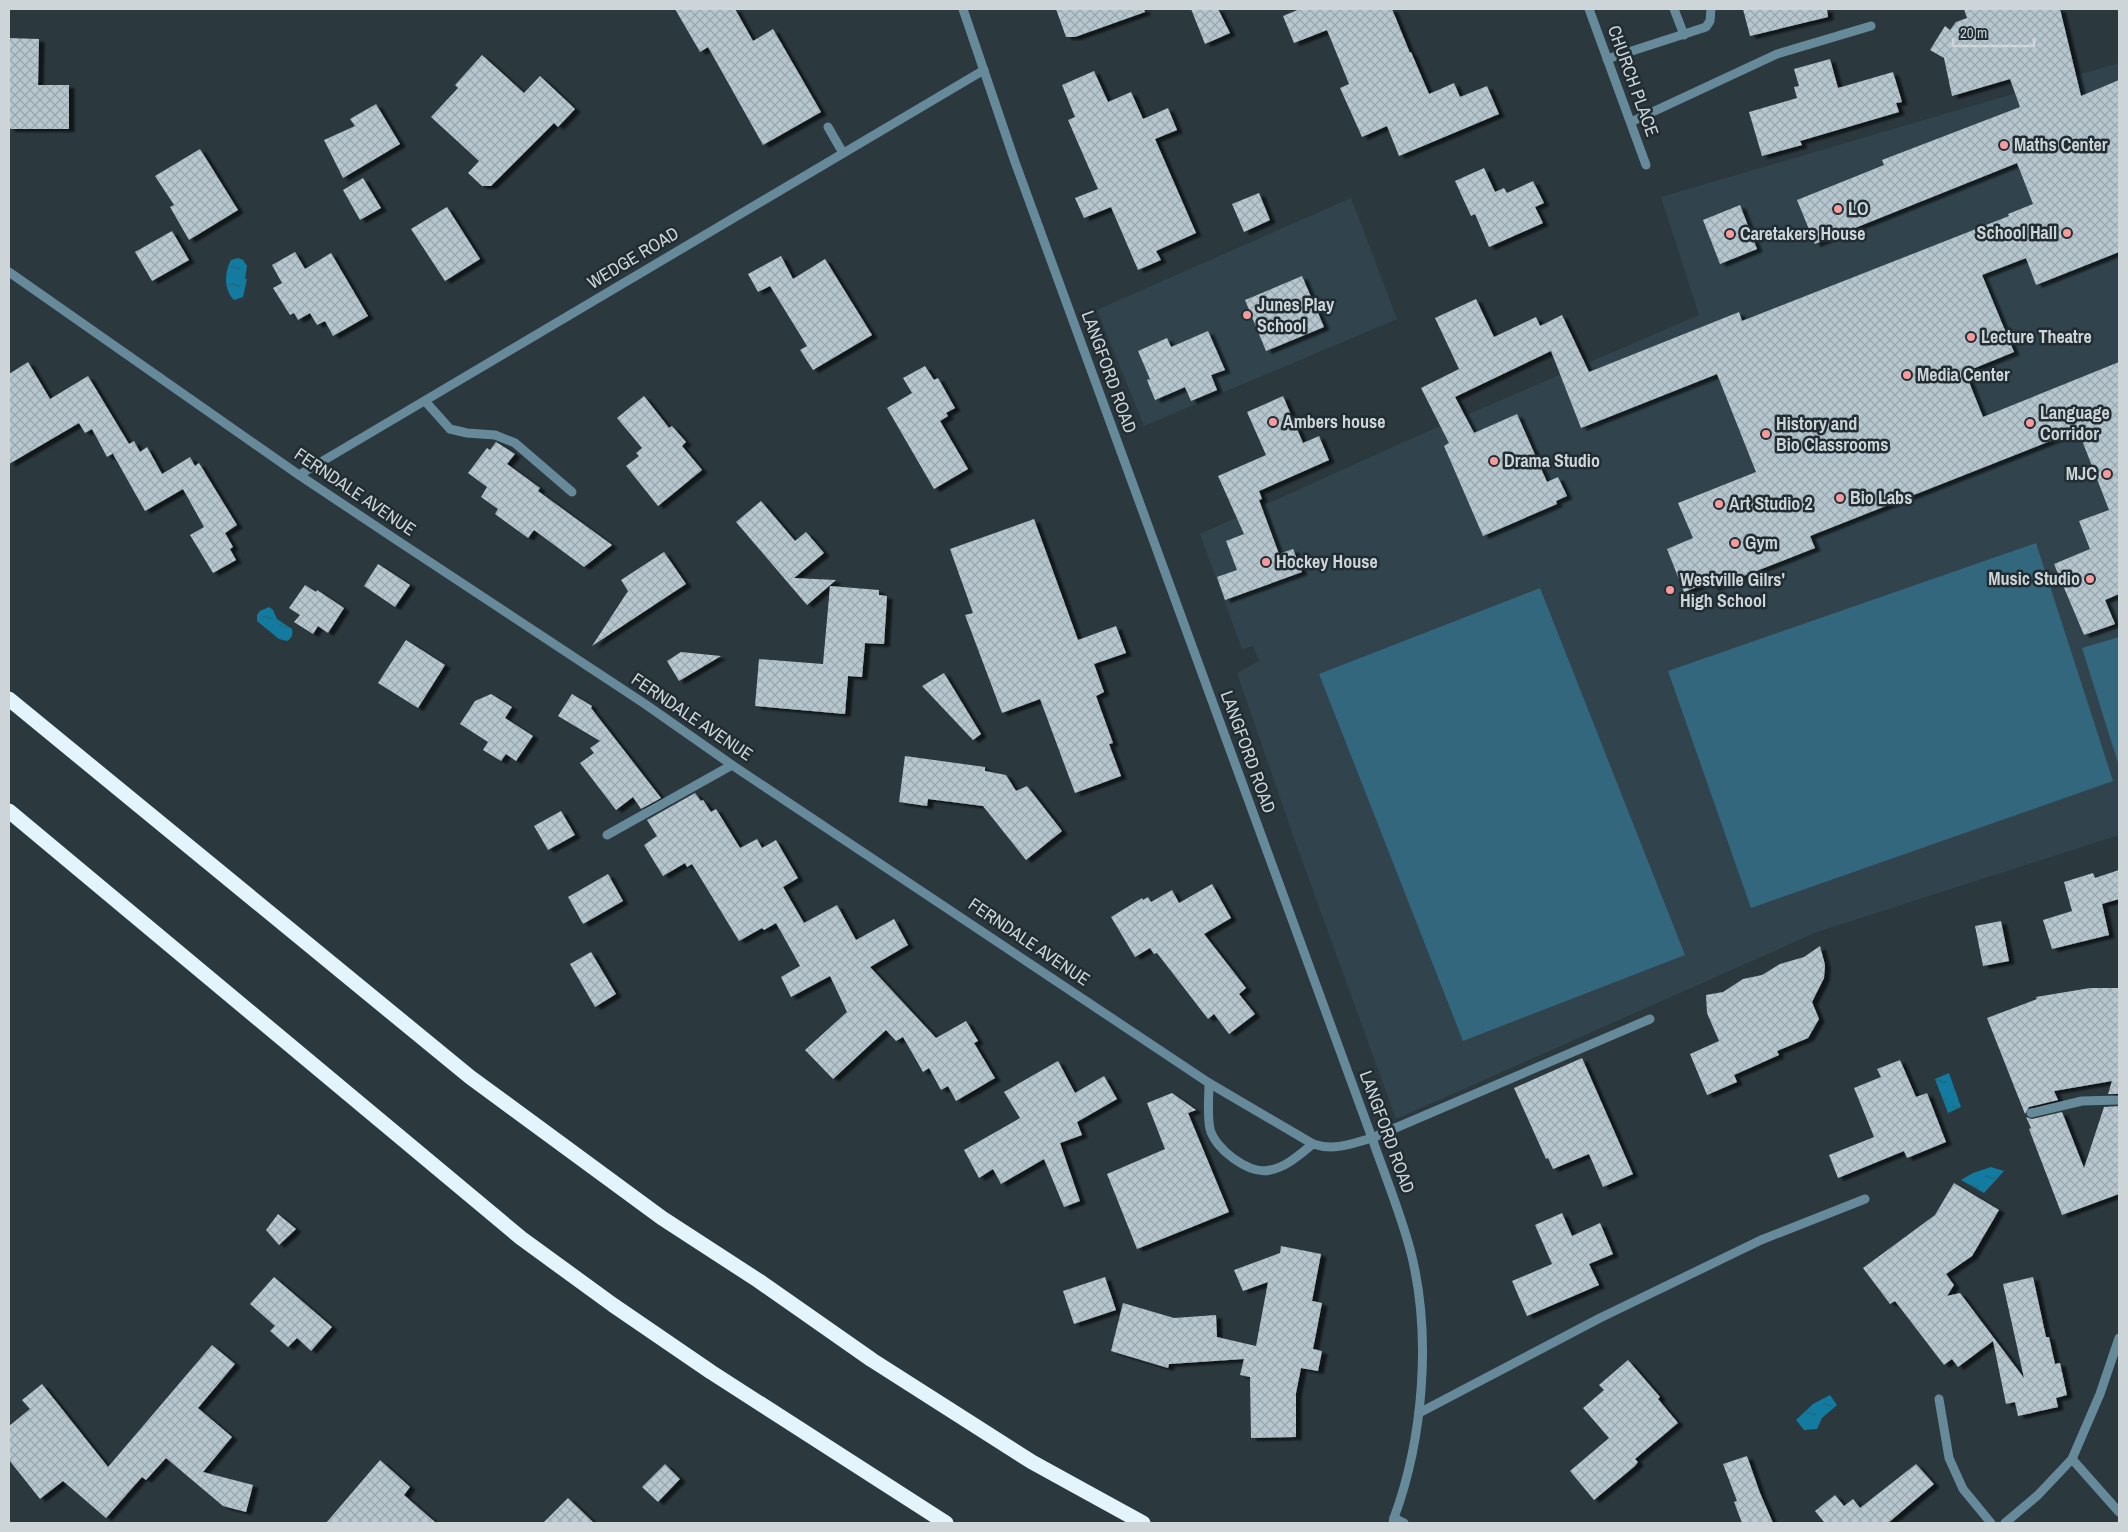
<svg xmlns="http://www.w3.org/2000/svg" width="2128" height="1532" font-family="'Archivo Narrow',sans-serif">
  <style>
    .built { fill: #31444d }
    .green { fill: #32677e }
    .water { fill: url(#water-ripples) }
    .building { fill: url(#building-cross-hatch); filter: url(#shadow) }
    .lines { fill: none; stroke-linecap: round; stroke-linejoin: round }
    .minor { stroke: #678a9a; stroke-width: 9 }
    .highway { stroke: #e4f4fc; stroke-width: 15 }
    .poi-dot { fill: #f59b9d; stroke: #212d33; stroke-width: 2 }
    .labels { text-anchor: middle; stroke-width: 5; stroke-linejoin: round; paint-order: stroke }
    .street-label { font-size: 18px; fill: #cdd5d9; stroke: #212d33 }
    .poi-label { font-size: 18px; font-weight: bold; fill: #cdd5d9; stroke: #212d33; text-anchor: start }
  </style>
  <defs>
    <pattern id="water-ripples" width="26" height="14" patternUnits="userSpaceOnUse" patternTransform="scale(1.25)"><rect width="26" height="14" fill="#127b9f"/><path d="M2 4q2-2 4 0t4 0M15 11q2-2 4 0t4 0" fill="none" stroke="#246379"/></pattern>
    <pattern id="building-cross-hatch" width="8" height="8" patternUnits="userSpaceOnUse" patternTransform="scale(1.25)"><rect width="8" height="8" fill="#b7c7cf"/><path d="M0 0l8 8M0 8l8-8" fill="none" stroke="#99a5ac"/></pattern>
    <filter id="shadow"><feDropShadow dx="5.5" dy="3" stdDeviation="1" flood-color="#0009"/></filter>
  </defs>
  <rect width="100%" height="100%" fill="#2b383e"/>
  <g class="built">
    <path d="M 2119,63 L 2119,835 L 1817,932 L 1396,1119 L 1294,838 L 1237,673 L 1259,661 L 1253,646 L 1242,649 L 1200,534 L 1404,442 L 1699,315 L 1661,197 Z"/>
    <path d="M 1351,198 L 1397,319 L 1144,426 L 1097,310 Z"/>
  </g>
  <g class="green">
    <path d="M 2036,543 L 2113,781 L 1751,908 L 1668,671 Z"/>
    <path d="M 1540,588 L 1685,955 L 1463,1041 L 1319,674 Z"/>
    <path d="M 2119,637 L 2119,766 L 2082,648 Z"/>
  </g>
  <g class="water">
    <path d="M 238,258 L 243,260 L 247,266 L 245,279 L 247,279 L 243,297 L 234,300 C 224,290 224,273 231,260 Z"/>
    <path d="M 269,607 L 273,610 L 277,619 L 292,629 C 293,635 292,638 287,641 L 279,639 L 257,621 L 257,615 L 260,611 Z"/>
    <path d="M 1949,1073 L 1961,1107 L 1948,1113 L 1935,1079 Z"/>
    <path d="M 1991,1167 L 2004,1171 L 1984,1193 L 1961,1180 L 1973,1173 Z"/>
    <path d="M 1830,1395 L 1837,1405 L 1822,1418 L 1817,1429 L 1804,1430 L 1796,1420 L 1813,1404 Z"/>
  </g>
  <g class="building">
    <path d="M 675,9 L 735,9 L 753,41 L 773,29 L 821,112 L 763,145 L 708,47 L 700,52 Z"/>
    <path d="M 1056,9 L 1144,9 L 1145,12 L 1075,37 L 1066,37 Z"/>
    <path d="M 1191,9 L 1218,9 L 1230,33 L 1205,44 Z"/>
    <path d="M 1300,9 L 1392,9 L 1410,53 L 1411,52 L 1429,94 L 1454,83 L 1460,97 L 1487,86 L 1499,114 L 1399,156 L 1387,126 L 1362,137 L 1340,88 L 1349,84 L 1327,30 L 1294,43 L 1283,16 Z"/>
    <path d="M 1743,9 L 1827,9 L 1828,17 L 1750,36 Z"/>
    <path d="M 1964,9 L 2060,9 L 2081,96 L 2119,80 L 2119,252 L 2036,285 L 2026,258 L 1982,275 L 2014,352 L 1965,372 L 1983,417 L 2119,362 L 2119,594 L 2105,600 L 2115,624 L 2084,635 L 2054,564 L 2090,549 L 2079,521 L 2109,510 L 2078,430 L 1810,536 L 1815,548 L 1713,588 L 1710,582 L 1684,592 L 1667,549 L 1693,538 L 1678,503 L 1756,472 L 1717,374 L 1581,428 L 1551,351 L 1455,397 L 1474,433 L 1517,414 L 1547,482 L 1558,477 L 1567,496 L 1556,501 L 1557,504 L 1483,536 L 1444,446 L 1449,443 L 1421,388 L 1459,369 L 1435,318 L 1476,299 L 1494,337 L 1536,317 L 1540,326 L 1562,315 L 1589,372 L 1739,312 L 1742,321 L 2009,216 L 2008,214 L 2033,204 L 2017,163 L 1815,244 L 1797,200 L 1884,165 L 1882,160 L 2020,107 L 2010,79 L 1952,96 L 1944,58 L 1930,50 L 1945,26 L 1950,30 L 1956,22 L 1967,18 Z"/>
    <path d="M 9,38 L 39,39 L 38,85 L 69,85 L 69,129 L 9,129 Z"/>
    <path d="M 482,55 L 524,93 L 540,76 L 575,109 L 558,127 L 554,123 L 491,186 L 482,186 L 468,173 L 479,161 L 431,117 L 458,88 L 455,85 Z"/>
    <path d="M 1830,59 L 1838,88 L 1893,72 L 1902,102 L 1896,103 L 1899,112 L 1800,141 L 1802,145 L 1762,156 L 1749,112 L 1797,98 L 1794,87 L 1799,86 L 1794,69 Z"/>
    <path d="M 1094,71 L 1108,102 L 1131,92 L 1143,119 L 1168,108 L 1177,130 L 1155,139 L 1196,233 L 1156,251 L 1161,260 L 1138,270 L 1111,207 L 1084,218 L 1075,198 L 1098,189 L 1068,120 L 1075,117 L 1062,85 Z"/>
    <path d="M 376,104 L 400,144 L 343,178 L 324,140 L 355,126 L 350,119 Z"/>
    <path d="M 200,149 L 238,210 L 189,240 L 170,207 L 174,205 L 155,176 Z"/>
    <path d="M 1484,168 L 1495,192 L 1504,188 L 1507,193 L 1533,181 L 1544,203 L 1535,207 L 1543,223 L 1489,247 L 1475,214 L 1471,216 L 1455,181 Z"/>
    <path d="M 363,178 L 381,208 L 360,220 L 343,190 Z"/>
    <path d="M 1259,193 L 1270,220 L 1244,232 L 1232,204 Z"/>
    <path d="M 1740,205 L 1757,249 L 1720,264 L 1703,220 Z"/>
    <path d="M 447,207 L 480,259 L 445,281 L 411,229 Z"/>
    <path d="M 172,231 L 189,260 L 152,281 L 135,252 Z"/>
    <path d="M 295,252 L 305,269 L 331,253 L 368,316 L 333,336 L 325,321 L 317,325 L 310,313 L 298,320 L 294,313 L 290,315 L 273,288 L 282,283 L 272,265 Z"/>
    <path d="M 781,256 L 793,279 L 825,259 L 872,335 L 813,370 L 800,350 L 807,346 L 770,286 L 758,292 L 748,274 Z"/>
    <path d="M 1302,276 L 1324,327 L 1266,351 L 1245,300 Z"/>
    <path d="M 1208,331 L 1225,370 L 1211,375 L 1217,390 L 1191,401 L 1185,387 L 1155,400 L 1147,380 L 1150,379 L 1138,351 L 1167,338 L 1171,347 Z"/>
    <path d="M 28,362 L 50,399 L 88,376 L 129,444 L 134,441 L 140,452 L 147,447 L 162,474 L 190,457 L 195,466 L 199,463 L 237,525 L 225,533 L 233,547 L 230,549 L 236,560 L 213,573 L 190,535 L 204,527 L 183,489 L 145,511 L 113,454 L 119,450 L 107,457 L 92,429 L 85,433 L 79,423 L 9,464 L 9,374 Z"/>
    <path d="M 925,366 L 934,380 L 938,378 L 955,408 L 946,413 L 948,416 L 940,421 L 968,469 L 934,489 L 887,408 L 912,393 L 903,378 Z"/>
    <path d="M 644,396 L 669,428 L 672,426 L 686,442 L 682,446 L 702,470 L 658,506 L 626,466 L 639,456 L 636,453 L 642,448 L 617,418 Z"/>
    <path d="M 1283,396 L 1303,443 L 1319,436 L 1329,460 L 1259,491 L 1262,499 L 1259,500 L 1279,554 L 1293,549 L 1302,572 L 1225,600 L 1217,577 L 1237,570 L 1226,541 L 1244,534 L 1218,476 L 1266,455 L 1247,412 Z"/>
    <path d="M 496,442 L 515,454 L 507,464 L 540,488 L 538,491 L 612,545 L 584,567 L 534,530 L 528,538 L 495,514 L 498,509 L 481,497 L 487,487 L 468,473 L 487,448 L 490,450 Z"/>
    <path d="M 761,501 L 795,541 L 806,532 L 824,553 L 794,578 L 836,580 L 807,605 L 736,522 Z"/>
    <path d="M 1034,519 L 1078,640 L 1116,626 L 1126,653 L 1094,664 L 1104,692 L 1096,696 L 1113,743 L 1109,744 L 1121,776 L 1075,793 L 1040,699 L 1002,713 L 965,615 L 973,613 L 950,549 Z"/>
    <path d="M 664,552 L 686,584 L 592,646 L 628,591 L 621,580 Z"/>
    <path d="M 378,564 L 410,585 L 395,607 L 364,586 Z"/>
    <path d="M 305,585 L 316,592 L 317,590 L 344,608 L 328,633 L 318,626 L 313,634 L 294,622 L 300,615 L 289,608 Z"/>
    <path d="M 830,586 L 879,590 L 879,595 L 887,596 L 884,644 L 865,643 L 862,677 L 848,676 L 845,714 L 755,706 L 759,659 L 823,664 Z"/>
    <path d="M 406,640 L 445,665 L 418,708 L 378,683 Z"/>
    <path d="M 681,652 L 721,656 L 679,681 L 667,661 Z"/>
    <path d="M 944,673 L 981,734 L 973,740 L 922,686 Z"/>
    <path d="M 491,694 L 512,707 L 505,718 L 533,736 L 516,761 L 506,754 L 501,761 L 483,750 L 488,742 L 460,724 L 475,701 Z"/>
    <path d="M 572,694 L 592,706 L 591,708 L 661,798 L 641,809 L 633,797 L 616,810 L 580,763 L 594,753 L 590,748 L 600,741 L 558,716 Z"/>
    <path d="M 905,756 L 985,767 L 985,771 L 1006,775 L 1016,791 L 1027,786 L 1062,831 L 1026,860 L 983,806 L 928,799 L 927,806 L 899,802 Z"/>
    <path d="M 695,793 L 701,801 L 703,800 L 711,812 L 716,809 L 740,848 L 757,839 L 762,848 L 776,840 L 798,878 L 783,887 L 804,923 L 837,905 L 856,940 L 894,919 L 908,945 L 870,967 L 936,1038 L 966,1021 L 978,1041 L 974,1043 L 995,1078 L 956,1101 L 948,1086 L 941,1090 L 929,1068 L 923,1072 L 903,1037 L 896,1041 L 886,1030 L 833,1079 L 805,1050 L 847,1012 L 830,976 L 791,997 L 781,977 L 800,966 L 776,923 L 764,930 L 762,928 L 739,941 L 692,864 L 687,867 L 685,863 L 663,876 L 644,845 L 657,836 L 647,820 Z"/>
    <path d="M 561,811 L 575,835 L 548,850 L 534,826 Z"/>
    <path d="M 2119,870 L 2119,899 L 2102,904 L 2109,935 L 2052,949 L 2043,920 L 2072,911 L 2064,882 L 2093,873 L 2095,878 Z"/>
    <path d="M 608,874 L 623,901 L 583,924 L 568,897 Z"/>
    <path d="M 1212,884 L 1231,918 L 1204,934 L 1246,988 L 1239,994 L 1255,1014 L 1229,1034 L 1214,1014 L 1208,1019 L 1157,953 L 1154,954 L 1150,948 L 1135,957 L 1111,917 L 1142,898 L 1143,900 L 1148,897 L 1151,902 L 1172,890 L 1179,903 Z"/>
    <path d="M 2001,921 L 2009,961 L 1983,966 L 1975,926 Z"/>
    <path d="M 1820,946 L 1825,965 L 1824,978 L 1812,1002 L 1819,1019 L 1808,1038 L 1777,1051 L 1779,1055 L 1734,1075 L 1737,1082 L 1707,1095 L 1690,1054 L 1719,1041 L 1707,1013 L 1706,995 L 1723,992 L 1743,979 L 1762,975 L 1780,964 L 1804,957 Z"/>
    <path d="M 591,952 L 616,994 L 595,1007 L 570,964 Z"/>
    <path d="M 2090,988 L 2119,988 L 2119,1094 L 2108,1094 L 2112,1081 L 2054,1091 L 2058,1100 L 2029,1107 L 2025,1114 L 1987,1018 L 2037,999 L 2036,997 Z"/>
    <path d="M 1582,1058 L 1633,1174 L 1603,1187 L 1589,1154 L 1553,1169 L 1548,1158 L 1546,1159 L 1514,1088 Z"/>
    <path d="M 1900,1060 L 1916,1097 L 1927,1093 L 1946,1142 L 1907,1158 L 1904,1151 L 1838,1178 L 1829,1155 L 1874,1137 L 1854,1088 L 1881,1077 L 1877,1069 Z"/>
    <path d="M 1058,1061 L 1075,1093 L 1104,1076 L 1117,1099 L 1077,1122 L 1082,1135 L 1060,1143 L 1080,1201 L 1064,1207 L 1044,1159 L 1001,1184 L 993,1169 L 979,1178 L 964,1150 L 1020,1118 L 1004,1092 Z"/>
    <path d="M 1172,1093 L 1196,1110 L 1188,1113 L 1229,1212 L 1137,1249 L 1107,1174 L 1165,1149 L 1147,1103 Z"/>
    <path d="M 2119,1106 L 2119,1194 L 2062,1215 L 2029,1129 L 2031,1128 L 2026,1117 L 2032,1119 L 2062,1112 L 2084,1168 L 2104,1107 Z"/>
    <path d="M 1954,1183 L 1999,1210 L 1972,1256 L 1946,1274 L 1954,1285 L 1947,1296 L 1960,1293 L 2024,1378 L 2003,1284 L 2033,1277 L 2046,1337 L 2049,1337 L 2055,1364 L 2060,1363 L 2067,1395 L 2056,1398 L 2058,1407 L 2018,1416 L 2015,1402 L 2006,1404 L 1993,1341 L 1958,1367 L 1952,1359 L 1944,1365 L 1895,1301 L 1890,1304 L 1863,1268 L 1935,1215 Z"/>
    <path d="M 1562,1213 L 1572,1236 L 1600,1223 L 1613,1254 L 1589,1264 L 1599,1285 L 1527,1316 L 1512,1281 L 1552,1264 L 1535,1225 Z"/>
    <path d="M 278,1214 L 296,1229 L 279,1245 L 266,1230 Z"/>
    <path d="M 1281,1246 L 1321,1254 L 1312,1301 L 1322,1303 L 1313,1349 L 1322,1351 L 1318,1371 L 1301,1368 L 1296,1393 L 1296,1437 L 1251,1438 L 1250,1377 L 1240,1375 L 1244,1359 L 1169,1364 L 1168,1368 L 1111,1351 L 1123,1303 L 1174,1318 L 1216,1315 L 1217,1337 L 1256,1346 L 1268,1282 L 1243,1291 L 1234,1270 L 1280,1253 Z"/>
    <path d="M 274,1277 L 332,1327 L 311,1351 L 297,1338 L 288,1347 L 270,1331 L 275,1326 L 250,1304 Z"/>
    <path d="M 1105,1277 L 1116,1310 L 1074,1324 L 1063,1291 Z"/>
    <path d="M 212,1345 L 235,1364 L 198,1408 L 232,1437 L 203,1472 L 253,1485 L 246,1512 L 223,1506 L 166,1458 L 146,1480 L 142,1477 L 106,1518 L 63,1481 L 40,1499 L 9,1460 L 9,1426 L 30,1409 L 22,1400 L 42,1384 L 108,1467 Z"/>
    <path d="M 1628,1360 L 1660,1397 L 1658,1399 L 1678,1423 L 1635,1459 L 1638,1462 L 1635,1466 L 1594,1500 L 1570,1471 L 1609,1438 L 1583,1408 L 1604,1390 L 1599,1385 Z"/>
    <path d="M 1747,1456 L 1760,1493 L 1773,1523 L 1742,1523 L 1734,1502 L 1737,1501 L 1723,1464 Z"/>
    <path d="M 380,1460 L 410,1487 L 404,1495 L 436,1523 L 326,1523 Z"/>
    <path d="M 665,1464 L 680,1479 L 658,1502 L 642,1487 Z"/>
    <path d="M 1916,1464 L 1934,1484 L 1888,1523 L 1823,1523 L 1824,1522 L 1815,1511 L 1835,1495 L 1844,1506 L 1853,1499 L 1860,1508 Z"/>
    <path d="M 568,1498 L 594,1523 L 543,1523 Z"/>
  </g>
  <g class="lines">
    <g class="minor">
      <path d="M 963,9 L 1015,162 L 1372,1138 C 1385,1176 1401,1214 1411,1253 C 1432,1336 1423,1439 1394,1518"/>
      <path d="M 1589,9 L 1646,165"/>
      <path d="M 1674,9 L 1684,35"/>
      <path d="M 1607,59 L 1706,27 L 1710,21 L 1711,9"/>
      <path d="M 1631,122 L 1777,54 L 1871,26"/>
      <path d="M 828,127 L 843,153"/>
      <path d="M 9,272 L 299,475 L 395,539 L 645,704 L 732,765 L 1209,1083 L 1313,1144 C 1334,1151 1351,1144 1372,1138 L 1650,1019"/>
      <path d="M 425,401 L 450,429 L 467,433 L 495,435 L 515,443 L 572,492"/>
      <path d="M 299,475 L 984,70"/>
      <path d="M 607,835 L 732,765"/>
      <path d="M 1209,1083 C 1209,1097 1207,1115 1210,1129 C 1215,1149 1249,1175 1270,1170 C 1287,1167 1300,1154 1313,1144"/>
      <path d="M 2031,1113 L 2082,1101 L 2119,1100"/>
      <path d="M 1939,1399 L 1949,1458 L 1963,1489 L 1991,1523"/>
      <path d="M 1419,1413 L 1600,1318 L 1761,1240 L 1865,1199"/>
      <path d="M 2072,1459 L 2119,1512"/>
      <path d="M 1393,1523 L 1394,1518 L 1404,1523"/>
      <path d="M 2005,1523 L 2038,1495 L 2072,1459 L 2100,1394 L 2119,1338"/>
    </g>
    <g class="highway">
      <path d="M 9,699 L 470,1077 L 662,1218 L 759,1281 L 872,1360 L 1032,1462 L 1143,1523"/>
      <path d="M 9,811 L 521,1238 L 613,1305 L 711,1372 L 946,1523"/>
    </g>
  </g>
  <g class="poi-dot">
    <circle cx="2004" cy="145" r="5"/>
    <circle cx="1838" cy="209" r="5"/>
    <circle cx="2067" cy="233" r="5"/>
    <circle cx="1730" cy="234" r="5"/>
    <circle cx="1247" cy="315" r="5"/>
    <circle cx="1971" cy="337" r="5"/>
    <circle cx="1907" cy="375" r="5"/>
    <circle cx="1273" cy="422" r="5"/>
    <circle cx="2030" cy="423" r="5"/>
    <circle cx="1766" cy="434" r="5"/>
    <circle cx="1494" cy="461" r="5"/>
    <circle cx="2107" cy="474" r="5"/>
    <circle cx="1840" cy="498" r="5"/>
    <circle cx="1719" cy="504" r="5"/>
    <circle cx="1735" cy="543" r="5"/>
    <circle cx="1266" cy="562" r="5"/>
    <circle cx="2090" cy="579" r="5"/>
    <circle cx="1670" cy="590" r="5"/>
  </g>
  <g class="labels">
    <g class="street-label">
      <text transform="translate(1633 81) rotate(70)" y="6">CHURCH PLACE</text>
      <text transform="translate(633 258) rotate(-31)" y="6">WEDGE ROAD</text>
      <text transform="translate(1109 372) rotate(70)" y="6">LANGFORD ROAD</text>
      <text transform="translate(355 492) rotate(34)" y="6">FERNDALE AVENUE</text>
      <text transform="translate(692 717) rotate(34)" y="6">FERNDALE AVENUE</text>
      <text transform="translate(1248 752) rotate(70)" y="6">LANGFORD ROAD</text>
      <text transform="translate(1029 942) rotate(34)" y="6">FERNDALE AVENUE</text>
      <text transform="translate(1387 1132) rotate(70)" y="6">LANGFORD ROAD</text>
    </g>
    <g class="poi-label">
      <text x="2014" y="151">Maths Center</text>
      <text x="1848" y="215">LO</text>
      <text x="2057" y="239" text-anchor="end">School Hall</text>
      <text x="1740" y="240">Caretakers House</text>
      <text x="1257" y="311">Junes Play<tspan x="1257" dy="21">School</tspan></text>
      <text x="1981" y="343">Lecture Theatre</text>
      <text x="1917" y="381">Media Center</text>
      <text x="2040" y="419">Language<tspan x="2040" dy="21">Corridor</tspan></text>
      <text x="1283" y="428">Ambers house</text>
      <text x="1776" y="430">History and<tspan x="1776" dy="21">Bio Classrooms</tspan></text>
      <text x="1504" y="467">Drama Studio</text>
      <text x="2097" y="480" text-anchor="end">MJC</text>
      <text x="1850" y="504">Bio Labs</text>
      <text x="1729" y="510">Art Studio 2</text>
      <text x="1745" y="549">Gym</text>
      <text x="1276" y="568">Hockey House</text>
      <text x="2080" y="585" text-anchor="end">Music Studio</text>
      <text x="1680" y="586">Westville Gilrs'<tspan x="1680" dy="21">High School</tspan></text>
    </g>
  </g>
  <rect width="2128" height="1532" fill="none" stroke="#cdd5d9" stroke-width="20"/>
  <path d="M1953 38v8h81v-8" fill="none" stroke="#cdd5d9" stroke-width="2.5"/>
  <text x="1960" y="38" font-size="15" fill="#cdd5d9" stroke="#212d33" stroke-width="4" paint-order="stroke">20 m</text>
</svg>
